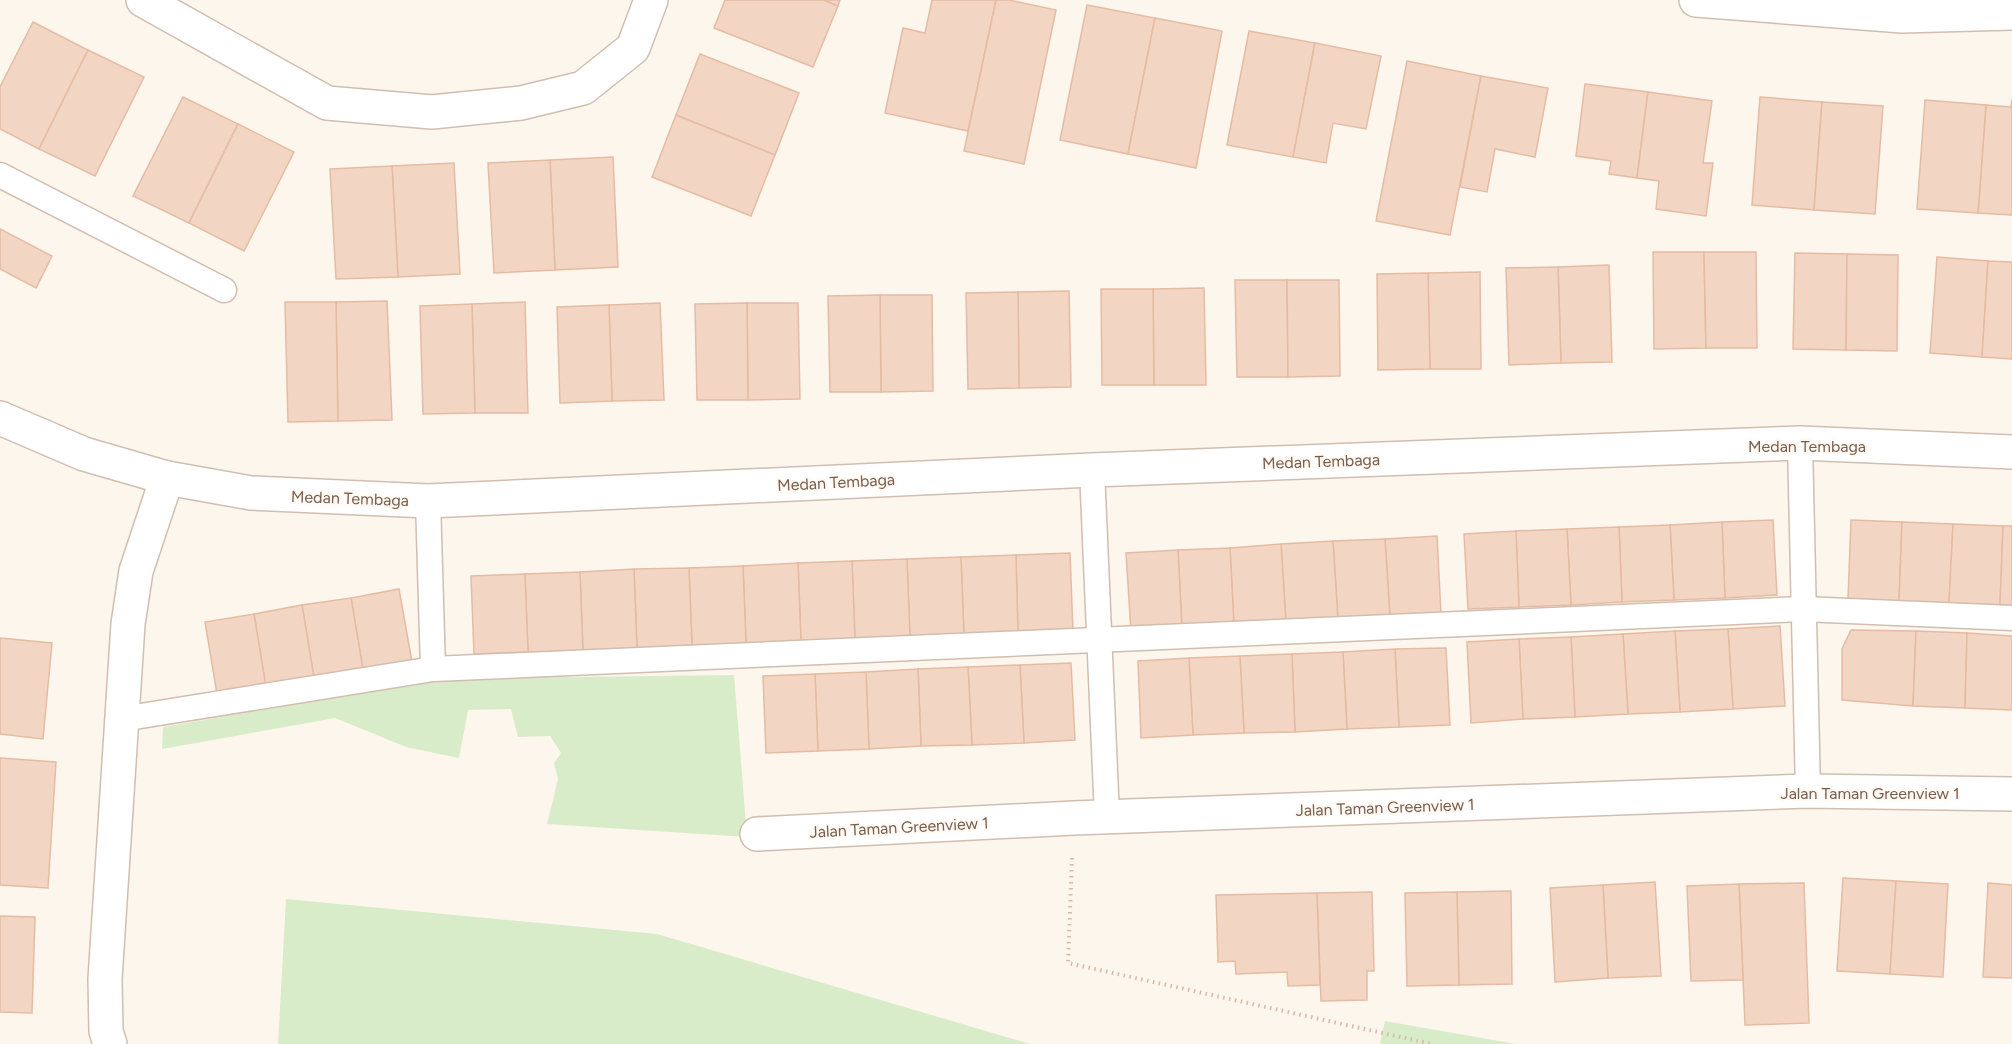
<svg xmlns="http://www.w3.org/2000/svg" width="2012" height="1044" font-family="Figtree,sans-serif">
  <style>
    .green { fill: #d8ecc9 }
    .building { fill: #f3d5c3; stroke: #e6bba3; stroke-width: 1.5 }
    .lines { fill: none; stroke-linecap: round; stroke-linejoin: round }
    .service-casing { stroke: #d1beb0; stroke-width: 27 }
    .minor-casing { stroke: #d1beb0; stroke-width: 36 }
    .path { stroke: #d9b8a5; stroke-width: 4; stroke-dasharray: 1.5 4.5; stroke-linecap: butt }
    .service { stroke: #fff; stroke-width: 24 }
    .minor { stroke: #fff; stroke-width: 33 }
    .labels { text-anchor: middle; stroke-width: 4.5; stroke-linejoin: round; paint-order: stroke }
    .street-label { font-size: 16px; fill: #7a5c4d; stroke: #fffaf3 }
  </style>
  <rect width="100%" height="100%" fill="#fdf6ec"/>
  <g class="green">
    <path d="M 734,675 L 747,837 L 547,824 L 558,779 L 554,763 L 561,753 L 550,736 L 518,737 L 511,709 L 468,710 L 459,758 L 406,747 L 335,718 L 162,749 L 163,727 L 410,685 L 481,678 Z"/>
    <path d="M 286,899 L 657,934 L 1030,1044 L 278,1044 Z"/>
    <path d="M 1385,1021 L 1516,1044 L 1380,1044 Z"/>
  </g>
  <g class="building">
    <path d="M 725,0 L 824,0 L 838,6 L 813,67 L 714,28 Z"/>
    <path d="M 824,0 L 840,0 L 838,6 Z"/>
    <path d="M 932,0 L 996,0 L 968,131 L 885,113 L 903,28 L 925,33 Z"/>
    <path d="M 996,0 L 1009,0 L 1056,10 L 1024,164 L 964,151 Z"/>
    <path d="M 1087,5 L 1155,18 L 1128,154 L 1060,140 Z"/>
    <path d="M 1155,18 L 1222,31 L 1196,168 L 1128,154 Z"/>
    <path d="M 33,22 L 88,50 L 39,149 L 0,129 L 0,87 Z"/>
    <path d="M 1249,31 L 1315,43 L 1293,157 L 1227,145 Z"/>
    <path d="M 1315,43 L 1381,56 L 1366,129 L 1333,123 L 1326,163 L 1293,157 Z"/>
    <path d="M 88,50 L 144,77 L 95,176 L 39,149 Z"/>
    <path d="M 700,54 L 799,93 L 775,155 L 676,115 Z"/>
    <path d="M 1407,61 L 1481,76 L 1450,235 L 1376,221 Z"/>
    <path d="M 1481,76 L 1548,88 L 1535,157 L 1495,149 L 1487,192 L 1460,187 Z"/>
    <path d="M 1585,84 L 1648,92 L 1637,178 L 1609,174 L 1611,161 L 1576,156 Z"/>
    <path d="M 1648,92 L 1712,101 L 1703,163 L 1713,163 L 1706,216 L 1656,209 L 1659,181 L 1637,178 Z"/>
    <path d="M 183,97 L 238,124 L 189,223 L 133,196 Z"/>
    <path d="M 1760,97 L 1822,102 L 1814,210 L 1752,205 Z"/>
    <path d="M 2012,99 L 2012,215 L 1978,213 L 1986,105 L 2011,107 Z"/>
    <path d="M 1925,100 L 1986,105 L 1978,213 L 1917,209 Z"/>
    <path d="M 1822,102 L 1883,106 L 1875,214 L 1814,210 Z"/>
    <path d="M 676,115 L 775,155 L 751,216 L 652,177 Z"/>
    <path d="M 238,124 L 294,152 L 244,251 L 189,223 Z"/>
    <path d="M 613,157 L 618,267 L 555,270 L 550,160 Z"/>
    <path d="M 550,160 L 555,270 L 494,273 L 488,163 Z"/>
    <path d="M 454,163 L 460,274 L 398,277 L 392,166 Z"/>
    <path d="M 392,166 L 398,277 L 336,279 L 330,169 Z"/>
    <path d="M 0,229 L 52,256 L 36,288 L 0,269 Z"/>
    <path d="M 1653,252 L 1704,252 L 1706,348 L 1654,349 Z"/>
    <path d="M 1704,252 L 1756,252 L 1757,348 L 1706,348 Z"/>
    <path d="M 1795,253 L 1847,254 L 1846,350 L 1793,349 Z"/>
    <path d="M 1847,254 L 1898,255 L 1897,351 L 1846,350 Z"/>
    <path d="M 1937,257 L 1988,261 L 1982,357 L 1930,353 Z"/>
    <path d="M 1988,261 L 2012,262 L 2012,359 L 1982,357 Z"/>
    <path d="M 1609,265 L 1612,362 L 1561,363 L 1558,267 Z"/>
    <path d="M 1558,267 L 1561,363 L 1509,365 L 1506,268 Z"/>
    <path d="M 1480,272 L 1481,369 L 1430,369 L 1428,273 Z"/>
    <path d="M 1428,273 L 1430,369 L 1378,370 L 1377,274 Z"/>
    <path d="M 1235,280 L 1287,280 L 1288,377 L 1237,377 Z"/>
    <path d="M 1287,280 L 1339,280 L 1340,376 L 1288,377 Z"/>
    <path d="M 1204,288 L 1206,385 L 1154,385 L 1153,289 Z"/>
    <path d="M 1101,289 L 1153,289 L 1154,385 L 1102,385 Z"/>
    <path d="M 1069,291 L 1071,387 L 1019,388 L 1018,292 Z"/>
    <path d="M 1018,292 L 1019,388 L 968,389 L 966,293 Z"/>
    <path d="M 880,295 L 932,295 L 933,391 L 881,392 Z"/>
    <path d="M 880,295 L 881,392 L 830,392 L 828,296 Z"/>
    <path d="M 387,301 L 392,420 L 338,421 L 336,302 Z"/>
    <path d="M 285,302 L 336,302 L 338,421 L 288,422 Z"/>
    <path d="M 525,302 L 528,413 L 475,413 L 472,304 Z"/>
    <path d="M 660,303 L 664,400 L 612,401 L 609,305 Z"/>
    <path d="M 747,303 L 798,303 L 800,399 L 748,400 Z"/>
    <path d="M 747,303 L 748,400 L 697,400 L 695,304 Z"/>
    <path d="M 472,304 L 475,413 L 423,414 L 420,306 Z"/>
    <path d="M 609,305 L 612,401 L 560,403 L 557,307 Z"/>
    <path d="M 1773,520 L 1777,595 L 1725,598 L 1722,522 Z"/>
    <path d="M 1851,520 L 1902,522 L 1899,602 L 1848,599 Z"/>
    <path d="M 1722,522 L 1725,598 L 1674,600 L 1670,525 Z"/>
    <path d="M 1902,522 L 1953,524 L 1949,603 L 1899,602 Z"/>
    <path d="M 1953,524 L 2003,526 L 2000,605 L 1949,603 Z"/>
    <path d="M 1670,525 L 1674,600 L 1622,602 L 1619,527 Z"/>
    <path d="M 2003,526 L 2012,526 L 2012,606 L 2000,605 Z"/>
    <path d="M 1619,527 L 1622,602 L 1571,605 L 1567,529 Z"/>
    <path d="M 1567,529 L 1571,605 L 1519,607 L 1516,531 Z"/>
    <path d="M 1516,531 L 1519,607 L 1468,609 L 1464,534 Z"/>
    <path d="M 1437,536 L 1441,614 L 1390,617 L 1385,539 Z"/>
    <path d="M 1385,539 L 1390,617 L 1338,620 L 1333,541 Z"/>
    <path d="M 1333,541 L 1338,620 L 1286,623 L 1281,544 Z"/>
    <path d="M 1281,544 L 1286,623 L 1234,626 L 1230,548 Z"/>
    <path d="M 1230,548 L 1234,626 L 1182,629 L 1178,550 Z"/>
    <path d="M 1178,550 L 1182,629 L 1131,632 L 1126,553 Z"/>
    <path d="M 1070,553 L 1073,632 L 1018,634 L 1016,555 Z"/>
    <path d="M 1016,555 L 1018,634 L 964,636 L 961,557 Z"/>
    <path d="M 961,557 L 964,636 L 910,638 L 907,559 Z"/>
    <path d="M 907,559 L 910,638 L 855,640 L 852,561 Z"/>
    <path d="M 852,561 L 855,640 L 801,642 L 798,563 Z"/>
    <path d="M 798,563 L 801,642 L 746,644 L 743,566 Z"/>
    <path d="M 743,566 L 746,644 L 692,646 L 689,568 Z"/>
    <path d="M 689,568 L 692,646 L 637,649 L 634,569 Z"/>
    <path d="M 634,569 L 637,649 L 583,651 L 580,572 Z"/>
    <path d="M 580,572 L 583,651 L 528,652 L 525,574 Z"/>
    <path d="M 525,574 L 528,652 L 474,654 L 471,576 Z"/>
    <path d="M 399,589 L 412,662 L 363,670 L 351,598 Z"/>
    <path d="M 351,598 L 363,670 L 314,678 L 302,605 Z"/>
    <path d="M 302,605 L 314,678 L 266,687 L 254,614 Z"/>
    <path d="M 254,614 L 266,687 L 217,694 L 205,622 Z"/>
    <path d="M 1780,626 L 1785,706 L 1733,709 L 1728,629 Z"/>
    <path d="M 1728,629 L 1733,709 L 1680,712 L 1675,631 Z"/>
    <path d="M 1851,630 L 1916,631 L 1913,706 L 1842,700 L 1842,649 Z"/>
    <path d="M 1675,631 L 1680,712 L 1628,714 L 1623,634 Z"/>
    <path d="M 1916,631 L 1967,633 L 1965,708 L 1913,706 Z"/>
    <path d="M 1967,633 L 2012,636 L 2012,710 L 1965,708 Z"/>
    <path d="M 1623,634 L 1628,714 L 1575,717 L 1571,637 Z"/>
    <path d="M 1571,637 L 1575,717 L 1523,719 L 1519,639 Z"/>
    <path d="M 0,638 L 52,643 L 43,739 L 0,734 Z"/>
    <path d="M 1519,639 L 1523,719 L 1471,723 L 1467,642 Z"/>
    <path d="M 1446,648 L 1450,725 L 1399,727 L 1395,649 Z"/>
    <path d="M 1395,649 L 1399,727 L 1347,729 L 1343,652 Z"/>
    <path d="M 1343,652 L 1347,729 L 1295,732 L 1292,654 Z"/>
    <path d="M 1292,654 L 1295,732 L 1244,733 L 1240,656 Z"/>
    <path d="M 1240,656 L 1244,733 L 1193,735 L 1189,658 Z"/>
    <path d="M 1189,658 L 1193,735 L 1141,738 L 1138,661 Z"/>
    <path d="M 1071,663 L 1075,740 L 1024,743 L 1020,665 Z"/>
    <path d="M 1020,665 L 1024,743 L 972,745 L 968,667 Z"/>
    <path d="M 968,667 L 972,745 L 921,746 L 918,669 Z"/>
    <path d="M 918,669 L 921,746 L 869,749 L 866,672 Z"/>
    <path d="M 866,672 L 869,749 L 818,751 L 815,674 Z"/>
    <path d="M 815,674 L 818,751 L 766,753 L 763,676 Z"/>
    <path d="M 0,758 L 56,762 L 48,888 L 0,885 Z"/>
    <path d="M 1843,878 L 1896,881 L 1890,974 L 1837,971 Z"/>
    <path d="M 1896,881 L 1948,884 L 1943,977 L 1890,974 Z"/>
    <path d="M 1655,882 L 1661,976 L 1608,978 L 1603,885 Z"/>
    <path d="M 1804,883 L 1809,1023 L 1745,1025 L 1739,884 Z"/>
    <path d="M 1988,883 L 2012,885 L 2012,978 L 1983,977 Z"/>
    <path d="M 1739,884 L 1743,980 L 1691,981 L 1687,886 Z"/>
    <path d="M 1603,885 L 1608,978 L 1555,982 L 1550,888 Z"/>
    <path d="M 1511,891 L 1512,984 L 1459,985 L 1457,892 Z"/>
    <path d="M 1372,892 L 1374,971 L 1367,971 L 1367,1000 L 1321,1001 L 1317,893 Z"/>
    <path d="M 1457,892 L 1459,985 L 1407,986 L 1405,893 Z"/>
    <path d="M 1317,893 L 1320,985 L 1288,986 L 1287,972 L 1236,974 L 1235,961 L 1218,962 L 1216,895 Z"/>
    <path d="M 0,916 L 35,917 L 32,1013 L 0,1012 Z"/>
  </g>
  <g class="lines">
    <defs>
      <g id="service">
        <path d="M 0,175 L 224,290"/>
        <path d="M 1800,443 L 1808,791"/>
        <path d="M 1092,470 L 1107,817"/>
        <path d="M 428,501 L 433,669"/>
        <path d="M 122,719 L 433,669 L 1803,609 L 2012,618"/>
      </g>
      <g id="minor">
        <path d="M 143,0 L 327,103 L 432,112 L 521,103 L 583,88 L 633,48 L 651,0"/>
        <path d="M 1696,0 L 1902,16 L 2012,13"/>
        <path d="M 0,418 L 84,454 L 167,478 L 251,493 L 428,501 L 1092,470 L 1800,443 L 2012,452"/>
        <path d="M 757,834 L 1074,818 L 1808,791 L 2012,794"/>
        <path d="M 110,1044 L 106,1031 L 105,979 L 128,624 L 136,571 L 167,478"/>
      </g>
    </defs>
    <use href="#service" class="service-casing"/>
    <use href="#minor" class="minor-casing"/>
    <path class="path" d="M 1072,858 L 1068,963 L 1432,1044"/>
    <use href="#service" class="service"/>
    <use href="#minor" class="minor"/>
  </g>
  <g class="labels">
    <g class="street-label">
      <text x="1807" y="452">Medan Tembaga</text>
      <text transform="translate(1321 461) rotate(-2)" y="6">Medan Tembaga</text>
      <text transform="translate(836 482) rotate(-3)" y="6">Medan Tembaga</text>
      <text transform="translate(350 498) rotate(2)" y="6">Medan Tembaga</text>
      <text x="1870" y="799">Jalan Taman Greenview 1</text>
      <text transform="translate(1385 807) rotate(-2)" y="6">Jalan Taman Greenview 1</text>
      <text transform="translate(899 827) rotate(-3)" y="6">Jalan Taman Greenview 1</text>
    </g>
  </g>
</svg>
